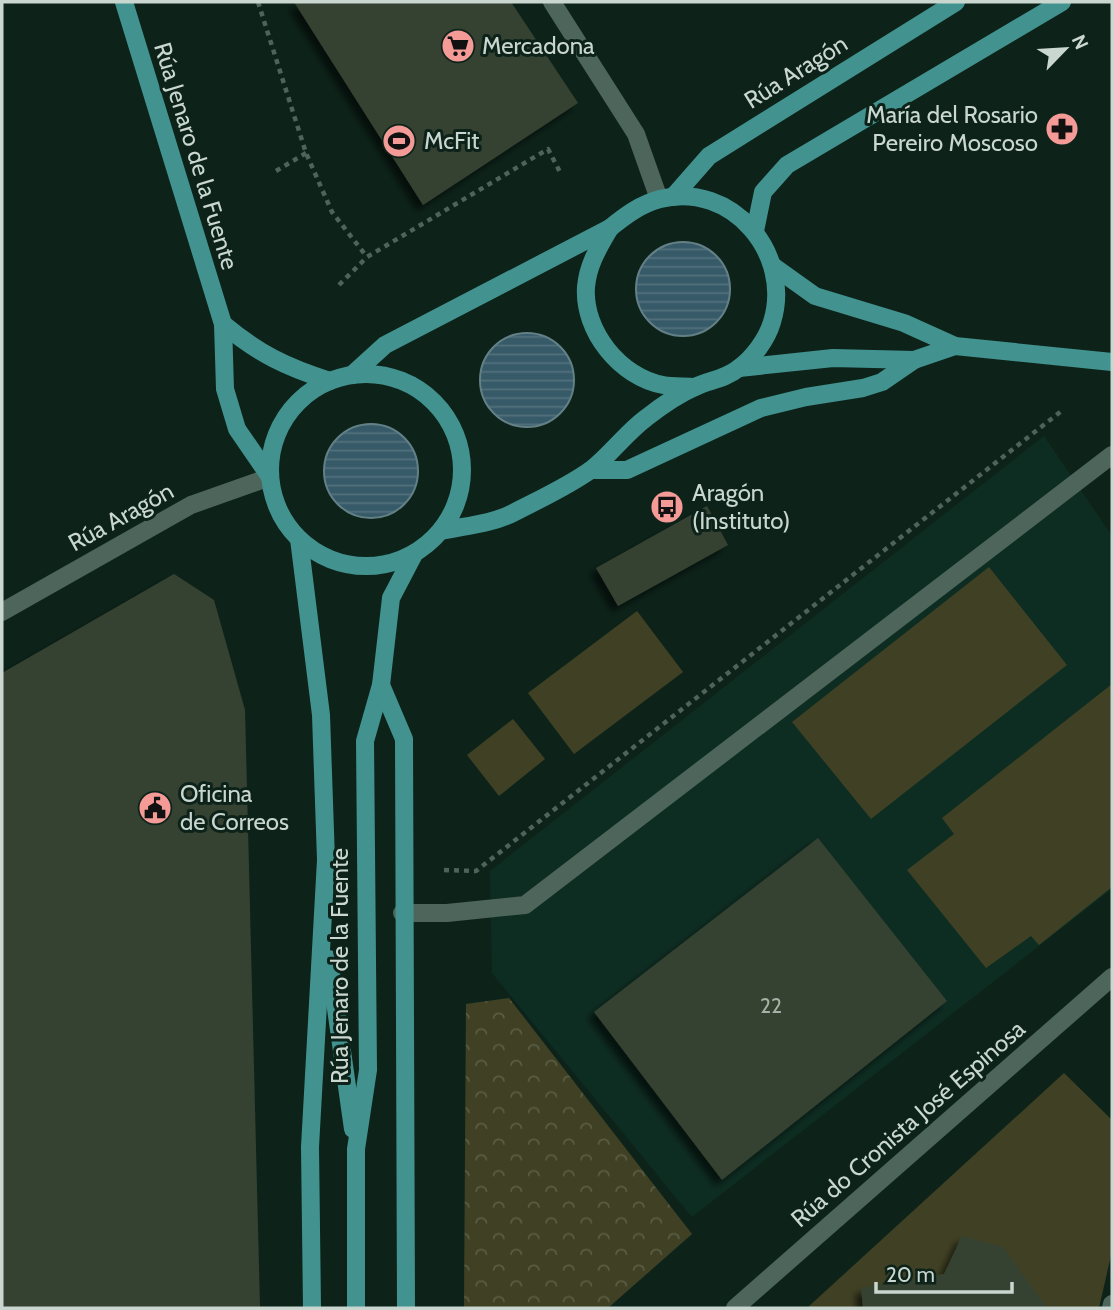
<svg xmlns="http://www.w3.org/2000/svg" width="1114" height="1310" font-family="Cabin,sans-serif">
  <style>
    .built { fill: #0e2d22 }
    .green { fill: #404124 }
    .park { fill: url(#park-crowns) }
    .water { fill: url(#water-rules); stroke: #638087; stroke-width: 2 }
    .building { fill: #364231; filter: url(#shadow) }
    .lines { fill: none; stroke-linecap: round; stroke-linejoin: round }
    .path { stroke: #50635b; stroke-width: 4.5; stroke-dasharray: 5 5; stroke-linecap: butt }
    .minor { stroke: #4d655b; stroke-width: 18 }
    .major { stroke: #42938f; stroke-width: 18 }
    .labels { text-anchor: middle; stroke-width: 6; stroke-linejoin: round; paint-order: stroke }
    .number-label { font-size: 21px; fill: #a4b2a8 }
    .poi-label { font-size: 24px; fill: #c9d7d0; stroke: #0d231a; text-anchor: start }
    .street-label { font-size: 24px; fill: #c9d7d0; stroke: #0d231a }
  </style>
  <defs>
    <pattern id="park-crowns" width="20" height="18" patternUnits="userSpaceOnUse" patternTransform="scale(1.75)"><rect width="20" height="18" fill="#404124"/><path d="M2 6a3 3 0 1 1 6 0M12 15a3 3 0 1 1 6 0" fill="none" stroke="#5a5c43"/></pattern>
    <pattern id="water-rules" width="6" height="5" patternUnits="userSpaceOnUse" patternTransform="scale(1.75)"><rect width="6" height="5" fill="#375a68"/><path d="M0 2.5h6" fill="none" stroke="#53717d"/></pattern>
    <filter id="shadow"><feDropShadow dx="-6" dy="6" stdDeviation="3.5" flood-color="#0009"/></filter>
  </defs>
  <rect width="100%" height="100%" fill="#0d231a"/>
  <path class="built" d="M 1044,436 L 1112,536 L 1112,889 L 692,1217 L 492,973 L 490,871 Z"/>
  <g class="green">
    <path d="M 989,567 L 1067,665 L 871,819 L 792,722 Z"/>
    <path d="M 637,611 L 683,672 L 574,754 L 528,693 Z"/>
    <path d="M 1112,684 L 1112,887 L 1039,945 L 1031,936 L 986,968 L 907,870 L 954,834 L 942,818 Z"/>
    <path d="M 513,719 L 545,759 L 499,796 L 467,755 Z"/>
    <path d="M 1064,1073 L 1112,1120 L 1112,1251 L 1099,1308 L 807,1308 Z"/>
  </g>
  <path class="park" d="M 509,998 L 692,1234 L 608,1308 L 464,1308 L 466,1004 Z"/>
  <g class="water">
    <circle cx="683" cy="289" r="47"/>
    <circle cx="527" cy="380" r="47"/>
    <circle cx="371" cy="471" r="47"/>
  </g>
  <g class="building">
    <path d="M 294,2 L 511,2 L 578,103 L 423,205 Z"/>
    <path d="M 707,506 L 728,545 L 618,606 L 596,568 Z"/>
    <path d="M 174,574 L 214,600 L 245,710 L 260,1308 L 2,1308 L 2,673 Z"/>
    <path d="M 818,838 L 947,1001 L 722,1180 L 594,1012 Z"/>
    <path d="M 962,1236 L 1003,1247 L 1047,1308 L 863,1308 L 861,1288 L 944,1274 Z"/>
  </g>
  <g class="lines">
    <g class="path">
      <path d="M 258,2 L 306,153 L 332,212 L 367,257"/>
      <path d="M 276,171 L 306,153"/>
      <path d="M 339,285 L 367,257 L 548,149 L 561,174"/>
      <path d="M 444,870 L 476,871 L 1064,409"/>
    </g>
    <g class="minor">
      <path d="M 552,2 L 636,134 L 659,199"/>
      <path d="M 2,612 L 191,505 L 270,477"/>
      <path d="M 402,913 L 447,913 L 525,905 L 1112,455"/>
      <path d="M 735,1308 L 1112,977"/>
      <path d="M 1111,1308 L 1112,1304"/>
    </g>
    <g class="major">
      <path d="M 124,2 L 223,324 L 225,389 L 237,429 L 270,477"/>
      <path d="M 673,197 L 709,156 L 956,2"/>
      <path d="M 610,228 C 599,247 588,264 586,287 C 583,331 620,377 663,385 C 673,387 685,386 695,387"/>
      <path d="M 755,231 L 763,192 L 787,165 L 1062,2"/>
      <path d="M 773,266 L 815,296 L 904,323 L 955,346 L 1112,362"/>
      <path d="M 223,324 C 259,354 286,367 330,381"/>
      <path d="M 739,368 L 833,358 L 914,360 L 955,346"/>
      <circle cx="366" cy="470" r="96"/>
      <path d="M 352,375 L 385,345 L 610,228 C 626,215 641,204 660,199 C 732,181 793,254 772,322 C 767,339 753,358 739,368 C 725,379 710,380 695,387 C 679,394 660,407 646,418 C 626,433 611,454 592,469 C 569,486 538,500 513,513 C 492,524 463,526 441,531"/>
      <path d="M 591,470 L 627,470 L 761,408 L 806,397 L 863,388 L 882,382 L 914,360"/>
      <path d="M 299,539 L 321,715 L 326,860 L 310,1147 L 312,1308"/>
      <path d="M 381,685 L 404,739 L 406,1308"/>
      <path d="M 329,959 L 353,1129"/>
      <path d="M 356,1308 L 356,1149 L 368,1070 L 365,741 L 381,685 L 391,598 L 414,554"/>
    </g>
  </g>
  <defs>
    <symbol id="supermarket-disc" viewBox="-11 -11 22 22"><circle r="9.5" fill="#f59b97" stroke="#0d231a"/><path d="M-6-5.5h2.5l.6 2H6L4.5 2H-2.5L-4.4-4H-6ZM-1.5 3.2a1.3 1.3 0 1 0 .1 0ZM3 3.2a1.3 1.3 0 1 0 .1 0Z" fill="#111"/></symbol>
    <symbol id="pharmacy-disc" viewBox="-11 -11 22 22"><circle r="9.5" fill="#f59b97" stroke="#0d231a"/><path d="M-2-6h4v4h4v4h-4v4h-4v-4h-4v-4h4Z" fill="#111"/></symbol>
    <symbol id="stadium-disc" viewBox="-11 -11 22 22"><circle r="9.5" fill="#f59b97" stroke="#0d231a"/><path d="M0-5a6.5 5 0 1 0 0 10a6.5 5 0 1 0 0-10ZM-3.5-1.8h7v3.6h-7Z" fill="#111"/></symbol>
    <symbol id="bus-disc" viewBox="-11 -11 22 22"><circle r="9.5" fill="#f59b97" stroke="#0d231a"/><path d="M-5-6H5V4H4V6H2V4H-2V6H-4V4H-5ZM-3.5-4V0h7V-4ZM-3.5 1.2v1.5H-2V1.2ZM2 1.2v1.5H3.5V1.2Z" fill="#111"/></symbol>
    <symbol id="civic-disc" viewBox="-11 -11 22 22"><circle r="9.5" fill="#f59b97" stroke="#0d231a"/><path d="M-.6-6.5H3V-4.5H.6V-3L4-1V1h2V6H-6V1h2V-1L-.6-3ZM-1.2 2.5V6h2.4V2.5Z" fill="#111"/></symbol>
  </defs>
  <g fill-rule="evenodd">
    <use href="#supermarket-disc" x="439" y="27" width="38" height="38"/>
    <use href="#pharmacy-disc" x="1043" y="110" width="38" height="38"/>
    <use href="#stadium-disc" x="380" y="122" width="38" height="38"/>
    <use href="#bus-disc" x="648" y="488" width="38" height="38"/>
    <use href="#civic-disc" x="136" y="789" width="38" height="38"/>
  </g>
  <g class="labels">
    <g class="number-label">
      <text x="771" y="1013">22</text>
    </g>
    <g class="poi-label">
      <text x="482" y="54">Mercadona</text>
      <text x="1038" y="123" text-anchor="end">María del Rosario<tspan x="1038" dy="28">Pereiro Moscoso</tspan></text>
      <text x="424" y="149">McFit</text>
      <text x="692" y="501">Aragón<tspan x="692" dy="28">(Instituto)</tspan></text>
      <text x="180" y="802">Oficina<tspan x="180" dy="28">de Correos</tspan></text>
    </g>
    <g class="street-label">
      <text transform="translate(796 72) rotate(-32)" y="8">Rúa Aragón</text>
      <text transform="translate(196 156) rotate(73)" y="8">Rúa Jenaro de la Fuente</text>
      <text transform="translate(121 517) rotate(-29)" y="8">Rúa Aragón</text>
      <text transform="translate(340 966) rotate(-90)" y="8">Rúa Jenaro de la Fuente</text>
      <text transform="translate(908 1124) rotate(-41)" y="8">Rúa do Cronista José Espinosa</text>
    </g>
  </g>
  <rect width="1114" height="1310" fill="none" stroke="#c9d7d0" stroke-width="7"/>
  <g transform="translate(1065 49) rotate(65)" stroke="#0d231a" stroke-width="5" paint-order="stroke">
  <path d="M0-5L12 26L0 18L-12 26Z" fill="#c9d7d0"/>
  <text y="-10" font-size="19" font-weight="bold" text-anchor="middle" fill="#c9d7d0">N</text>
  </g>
  <path d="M876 1282v10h136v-10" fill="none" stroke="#c9d7d0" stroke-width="3.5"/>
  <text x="886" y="1282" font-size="21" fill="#c9d7d0" stroke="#0d231a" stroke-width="5" paint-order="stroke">20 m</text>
</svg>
